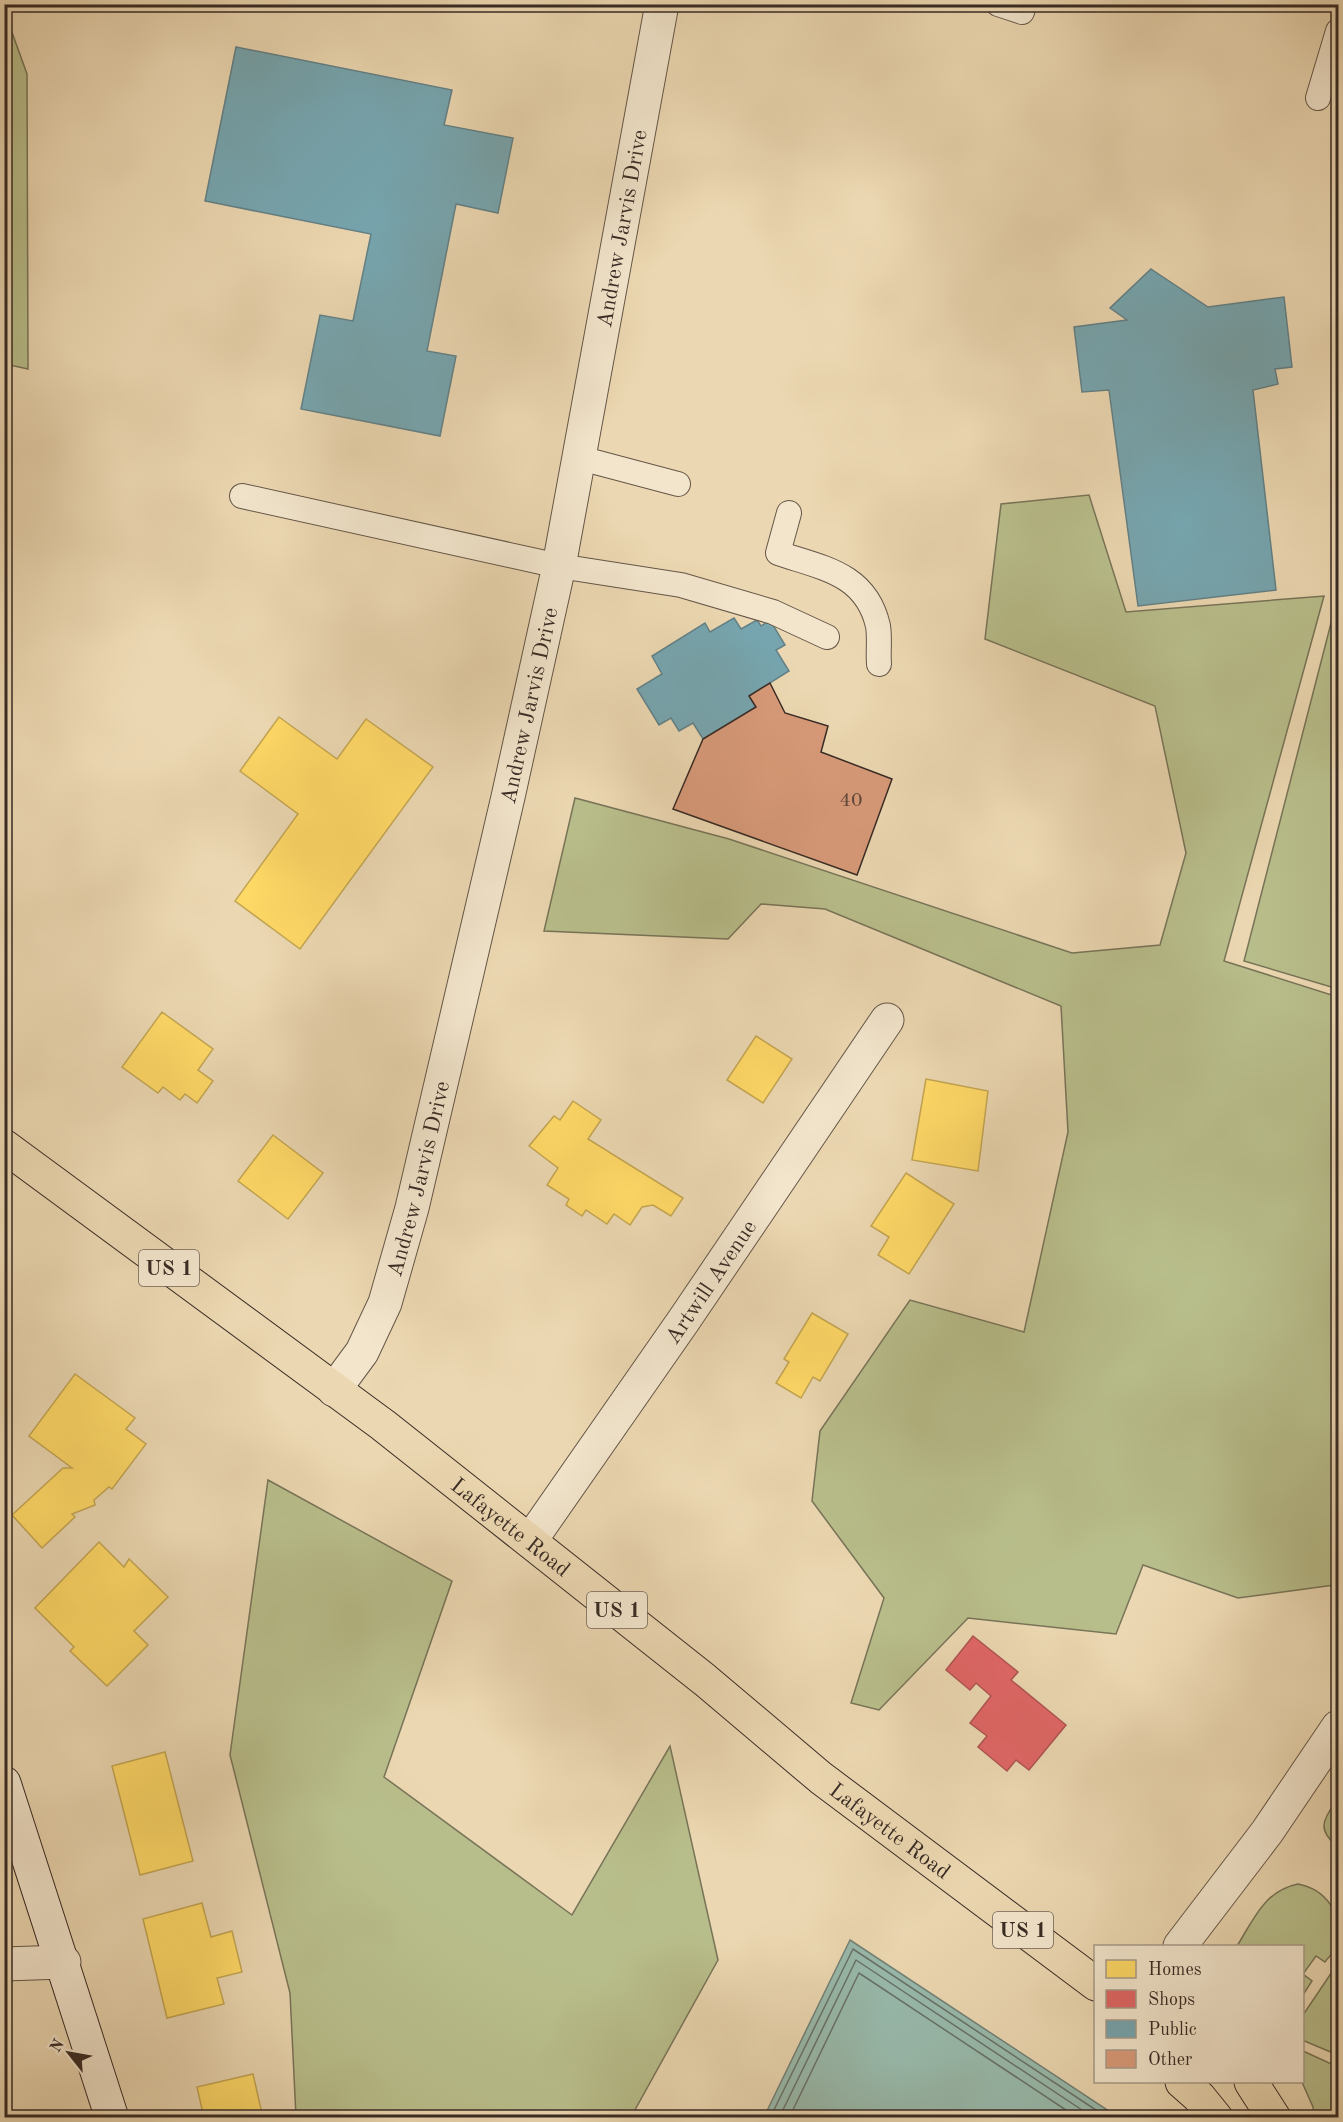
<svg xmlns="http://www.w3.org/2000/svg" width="1343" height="2122" font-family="'Old Standard TT',serif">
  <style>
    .green { fill: #b8be8b; stroke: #787458; stroke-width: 1.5 }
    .water { fill: #98baac; stroke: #728176; stroke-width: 1.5 }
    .homes { fill: #ffd966; stroke: #c3a552; stroke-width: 1.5 }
    .shops { fill: #e06666; stroke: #ae5452; stroke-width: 1.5 }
    .public { fill: #76a5af; stroke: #638086; stroke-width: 1.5 }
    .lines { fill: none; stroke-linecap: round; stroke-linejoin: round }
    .shore { stroke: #687268; stroke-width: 1.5 }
    .building { fill: #d89a79; stroke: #382b25; stroke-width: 1.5 }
    .lane-casing { stroke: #655648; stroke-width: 26 }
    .street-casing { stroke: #655648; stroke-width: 35 }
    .secondary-casing { stroke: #382b25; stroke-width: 35 }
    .primary-casing { stroke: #382b25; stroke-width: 35 }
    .lane { stroke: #f2e5cc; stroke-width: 24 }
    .street { stroke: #f2e5cc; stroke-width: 33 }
    .secondary { stroke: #f2e5cc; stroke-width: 33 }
    .primary { stroke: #ebd7b1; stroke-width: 33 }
    .labels { text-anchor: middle; stroke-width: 6; stroke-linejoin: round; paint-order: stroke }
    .number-label { font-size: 20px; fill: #60473a }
    .shield { fill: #f2e5cc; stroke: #706357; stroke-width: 1.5 }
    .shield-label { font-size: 21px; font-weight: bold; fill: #382b25 }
    .street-label { font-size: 22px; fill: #382b25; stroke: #f2e5cc }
  </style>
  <rect width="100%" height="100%" fill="#ebd7b1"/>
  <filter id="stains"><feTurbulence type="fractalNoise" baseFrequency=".00333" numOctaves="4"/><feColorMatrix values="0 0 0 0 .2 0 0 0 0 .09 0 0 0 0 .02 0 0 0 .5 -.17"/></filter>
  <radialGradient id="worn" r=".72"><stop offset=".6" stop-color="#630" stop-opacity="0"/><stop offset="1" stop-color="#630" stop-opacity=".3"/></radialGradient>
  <g class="green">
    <path d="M 5,13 L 27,74 L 28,369 L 5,364 Z"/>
    <path d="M 1089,495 L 1126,612 L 1324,596 L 1224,961 L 1338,997 L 1338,1576 L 1334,1585 L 1238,1598 L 1143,1565 L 1116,1634 L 968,1618 L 879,1710 L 851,1703 L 884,1598 L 812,1501 L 820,1431 L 910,1300 L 1024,1332 L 1068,1132 L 1061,1006 L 825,909 L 761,904 L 728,939 L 544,931 L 575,798 L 729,839 L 1072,953 L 1160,945 L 1186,853 L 1155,706 L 985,639 L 1001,504 Z"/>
    <path d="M 1338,596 L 1338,989 L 1244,961 Z"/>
    <path d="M 268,1480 L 452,1581 L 384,1777 L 572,1915 L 670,1746 L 718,1960 L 631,2117 L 296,2117 L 290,1993 L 230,1755 Z"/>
    <path d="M 1338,1798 L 1338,1847 C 1315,1828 1324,1820 1338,1798 Z"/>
    <path d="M 1298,1884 C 1325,1889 1343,1913 1338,1942 C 1337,1949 1329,1957 1325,1962 L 1316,1956 L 1303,1974 L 1312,1981 L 1303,1995 L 1302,1946 L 1237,1946 C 1254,1919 1264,1891 1298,1884 Z"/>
    <path d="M 1338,1963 L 1338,2055 L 1302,2040 L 1303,2015 Z"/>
    <path d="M 1303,2051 L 1338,2067 L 1338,2117 L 1314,2117 L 1313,2107 L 1302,2082 Z"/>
  </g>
  <path class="water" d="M 850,1940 L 1118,2117 L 764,2117 Z"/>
  <g class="homes">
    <path d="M 279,717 L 337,759 L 366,719 L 433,767 L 300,949 L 235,901 L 298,814 L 240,771 Z"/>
    <path d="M 162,1012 L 213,1049 L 198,1070 L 213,1081 L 197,1103 L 185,1094 L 180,1100 L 163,1087 L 158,1093 L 122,1067 Z"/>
    <path d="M 756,1036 L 792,1059 L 763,1103 L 727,1080 Z"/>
    <path d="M 926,1079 L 988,1091 L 978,1171 L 912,1160 Z"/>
    <path d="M 573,1101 L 601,1120 L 588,1139 L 683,1198 L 671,1216 L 653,1205 L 642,1207 L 630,1225 L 614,1214 L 607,1224 L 586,1210 L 582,1216 L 566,1205 L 569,1199 L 547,1185 L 558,1168 L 529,1146 L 554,1116 L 560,1120 Z"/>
    <path d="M 273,1135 L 323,1173 L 288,1219 L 238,1181 Z"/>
    <path d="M 906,1173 L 954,1204 L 909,1274 L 878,1255 L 889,1237 L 871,1226 Z"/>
    <path d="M 812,1313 L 848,1334 L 820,1381 L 813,1377 L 801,1398 L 776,1383 L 789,1362 L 784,1359 Z"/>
    <path d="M 75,1374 L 135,1418 L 126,1429 L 146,1444 L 112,1489 L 109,1487 L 94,1500 L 95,1505 L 72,1514 L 75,1517 L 42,1548 L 12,1515 L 63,1468 L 72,1468 L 29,1436 Z"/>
    <path d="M 99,1542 L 124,1567 L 129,1559 L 168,1597 L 134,1631 L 148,1645 L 107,1686 L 70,1651 L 74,1647 L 35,1608 Z"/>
    <path d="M 165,1752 L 193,1861 L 140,1875 L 112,1766 Z"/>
    <path d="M 202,1903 L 211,1937 L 232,1931 L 242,1972 L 217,1978 L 224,2004 L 167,2018 L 143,1919 Z"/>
    <path d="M 253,2074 L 263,2118 L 204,2118 L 197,2087 Z"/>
  </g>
  <path class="shops" d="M 973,1636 L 1018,1672 L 1011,1680 L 1066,1725 L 1029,1770 L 1016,1760 L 1007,1771 L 978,1747 L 987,1736 L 970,1723 L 991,1696 L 976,1683 L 970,1690 L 946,1670 Z"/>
  <g class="public">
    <path d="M 236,47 L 452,90 L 444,125 L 513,138 L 498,213 L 456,204 L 427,351 L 456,356 L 440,436 L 301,409 L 320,315 L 353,321 L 371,234 L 205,201 Z"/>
    <path d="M 1151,269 L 1208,307 L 1284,297 L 1292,367 L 1275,369 L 1278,384 L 1253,390 L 1276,590 L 1138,606 L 1109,390 L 1082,392 L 1074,327 L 1127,320 L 1110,308 Z"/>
    <path d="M 734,618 L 741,629 L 757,620 L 761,626 L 770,620 L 785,645 L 776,650 L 789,671 L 749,696 L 756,707 L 703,739 L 693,723 L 679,731 L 671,718 L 659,725 L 637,689 L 662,674 L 652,656 L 705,623 L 710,632 Z"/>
  </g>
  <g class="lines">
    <g class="shore">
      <path d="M 770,2118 L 853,1949 L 1108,2118"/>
      <path d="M 779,2118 L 856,1960 L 1094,2118"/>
      <path d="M 789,2118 L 859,1973 L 1078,2118"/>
    </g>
  </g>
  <path class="building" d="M 770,683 L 785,713 L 828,726 L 821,752 L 892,779 L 857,875 L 673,809 L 703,739 L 756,707 L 749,696 Z"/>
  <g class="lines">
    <defs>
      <g id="lane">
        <path d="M 998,4 L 1022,12 L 1024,4"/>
        <path d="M 1318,98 L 1338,31"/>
        <path d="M 580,458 L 678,484"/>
        <path d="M 242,496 L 559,566 L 681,585 L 773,612 L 827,637"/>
        <path d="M 789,513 L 778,553 C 822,568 866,573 878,626 C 880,638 878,652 879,664"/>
      </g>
      <g id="street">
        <path id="s1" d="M 334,1390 L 362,1352 L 385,1303 L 412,1208 L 508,797 L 559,566 L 662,4"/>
        <path id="s2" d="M 530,1541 L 684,1320 L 887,1020"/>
        <path d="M 1180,1946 L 1267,1832 L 1338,1727"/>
        <path d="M 4,1964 L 64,1962"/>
      </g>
      <path id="secondary" d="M 4,1783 L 112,2118"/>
      <g id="primary">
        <path id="s3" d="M 4,1146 L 383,1425 L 705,1680 L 821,1778 L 1096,1984"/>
        <path d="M 1182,2082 L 1199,2097 L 1216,2118"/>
        <path d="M 1251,2082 L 1274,2118"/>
      </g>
    </defs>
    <use href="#lane" class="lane-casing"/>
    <use href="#street" class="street-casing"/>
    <use href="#secondary" class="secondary-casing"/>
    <use href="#primary" class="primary-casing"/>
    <use href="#lane" class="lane"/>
    <use href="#street" class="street"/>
    <use href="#secondary" class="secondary"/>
    <use href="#primary" class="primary"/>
  </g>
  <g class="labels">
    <g class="number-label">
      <text x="851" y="806">40</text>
    </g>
    <g class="shield">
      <rect x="139" y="1250" width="60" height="36" rx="4.5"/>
      <rect x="587" y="1592" width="60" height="36" rx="4.5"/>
      <rect x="993" y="1912" width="60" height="36" rx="4.5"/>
    </g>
    <g class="shield-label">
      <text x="169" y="1275">US 1</text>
      <text x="617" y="1617">US 1</text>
      <text x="1023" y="1937">US 1</text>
    </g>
    <g class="street-label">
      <text dy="8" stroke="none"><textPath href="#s1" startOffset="1202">Andrew Jarvis Drive</textPath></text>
      <text dy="8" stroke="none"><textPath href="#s1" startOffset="716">Andrew Jarvis Drive</textPath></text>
      <text dy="8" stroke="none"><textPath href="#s1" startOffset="230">Andrew Jarvis Drive</textPath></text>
      <text dy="8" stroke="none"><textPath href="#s2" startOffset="316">Artwill Avenue</textPath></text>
      <text dy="8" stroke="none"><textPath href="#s3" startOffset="634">Lafayette Road</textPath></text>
      <text dy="8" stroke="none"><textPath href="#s3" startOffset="1120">Lafayette Road</textPath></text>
    </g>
  </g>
  <rect width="1343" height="2122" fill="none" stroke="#ebd7b1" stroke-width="24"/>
  <rect x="6" y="6" width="1331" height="2110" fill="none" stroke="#382b25" stroke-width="3"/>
  <rect x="12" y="12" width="1319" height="2098" fill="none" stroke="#382b25" stroke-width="1.5"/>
  <rect x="1094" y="1945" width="210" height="138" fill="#f2e5cc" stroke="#a89b89" stroke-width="1.5"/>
  <rect x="1106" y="1960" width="30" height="18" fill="#ffd966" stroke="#a89b89" stroke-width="1.5"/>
  <text x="1148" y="1975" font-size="18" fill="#382b25">Homes</text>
  <rect x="1106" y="1990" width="30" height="18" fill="#e06666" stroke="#a89b89" stroke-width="1.5"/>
  <text x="1148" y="2005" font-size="18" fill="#382b25">Shops</text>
  <rect x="1106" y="2020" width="30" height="18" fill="#76a5af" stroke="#a89b89" stroke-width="1.5"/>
  <text x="1148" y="2035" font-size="18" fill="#382b25">Public</text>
  <rect x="1106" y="2050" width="30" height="18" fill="#d89a79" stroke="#a89b89" stroke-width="1.5"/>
  <text x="1148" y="2065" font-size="18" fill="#382b25">Other</text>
  <g transform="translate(69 2053) rotate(301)" stroke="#f2e5cc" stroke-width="4.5" paint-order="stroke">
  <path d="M0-4.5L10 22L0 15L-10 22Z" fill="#382b25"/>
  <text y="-9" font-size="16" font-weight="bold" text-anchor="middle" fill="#382b25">N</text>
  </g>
  <rect width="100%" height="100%" filter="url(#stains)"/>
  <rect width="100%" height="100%" fill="url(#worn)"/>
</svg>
